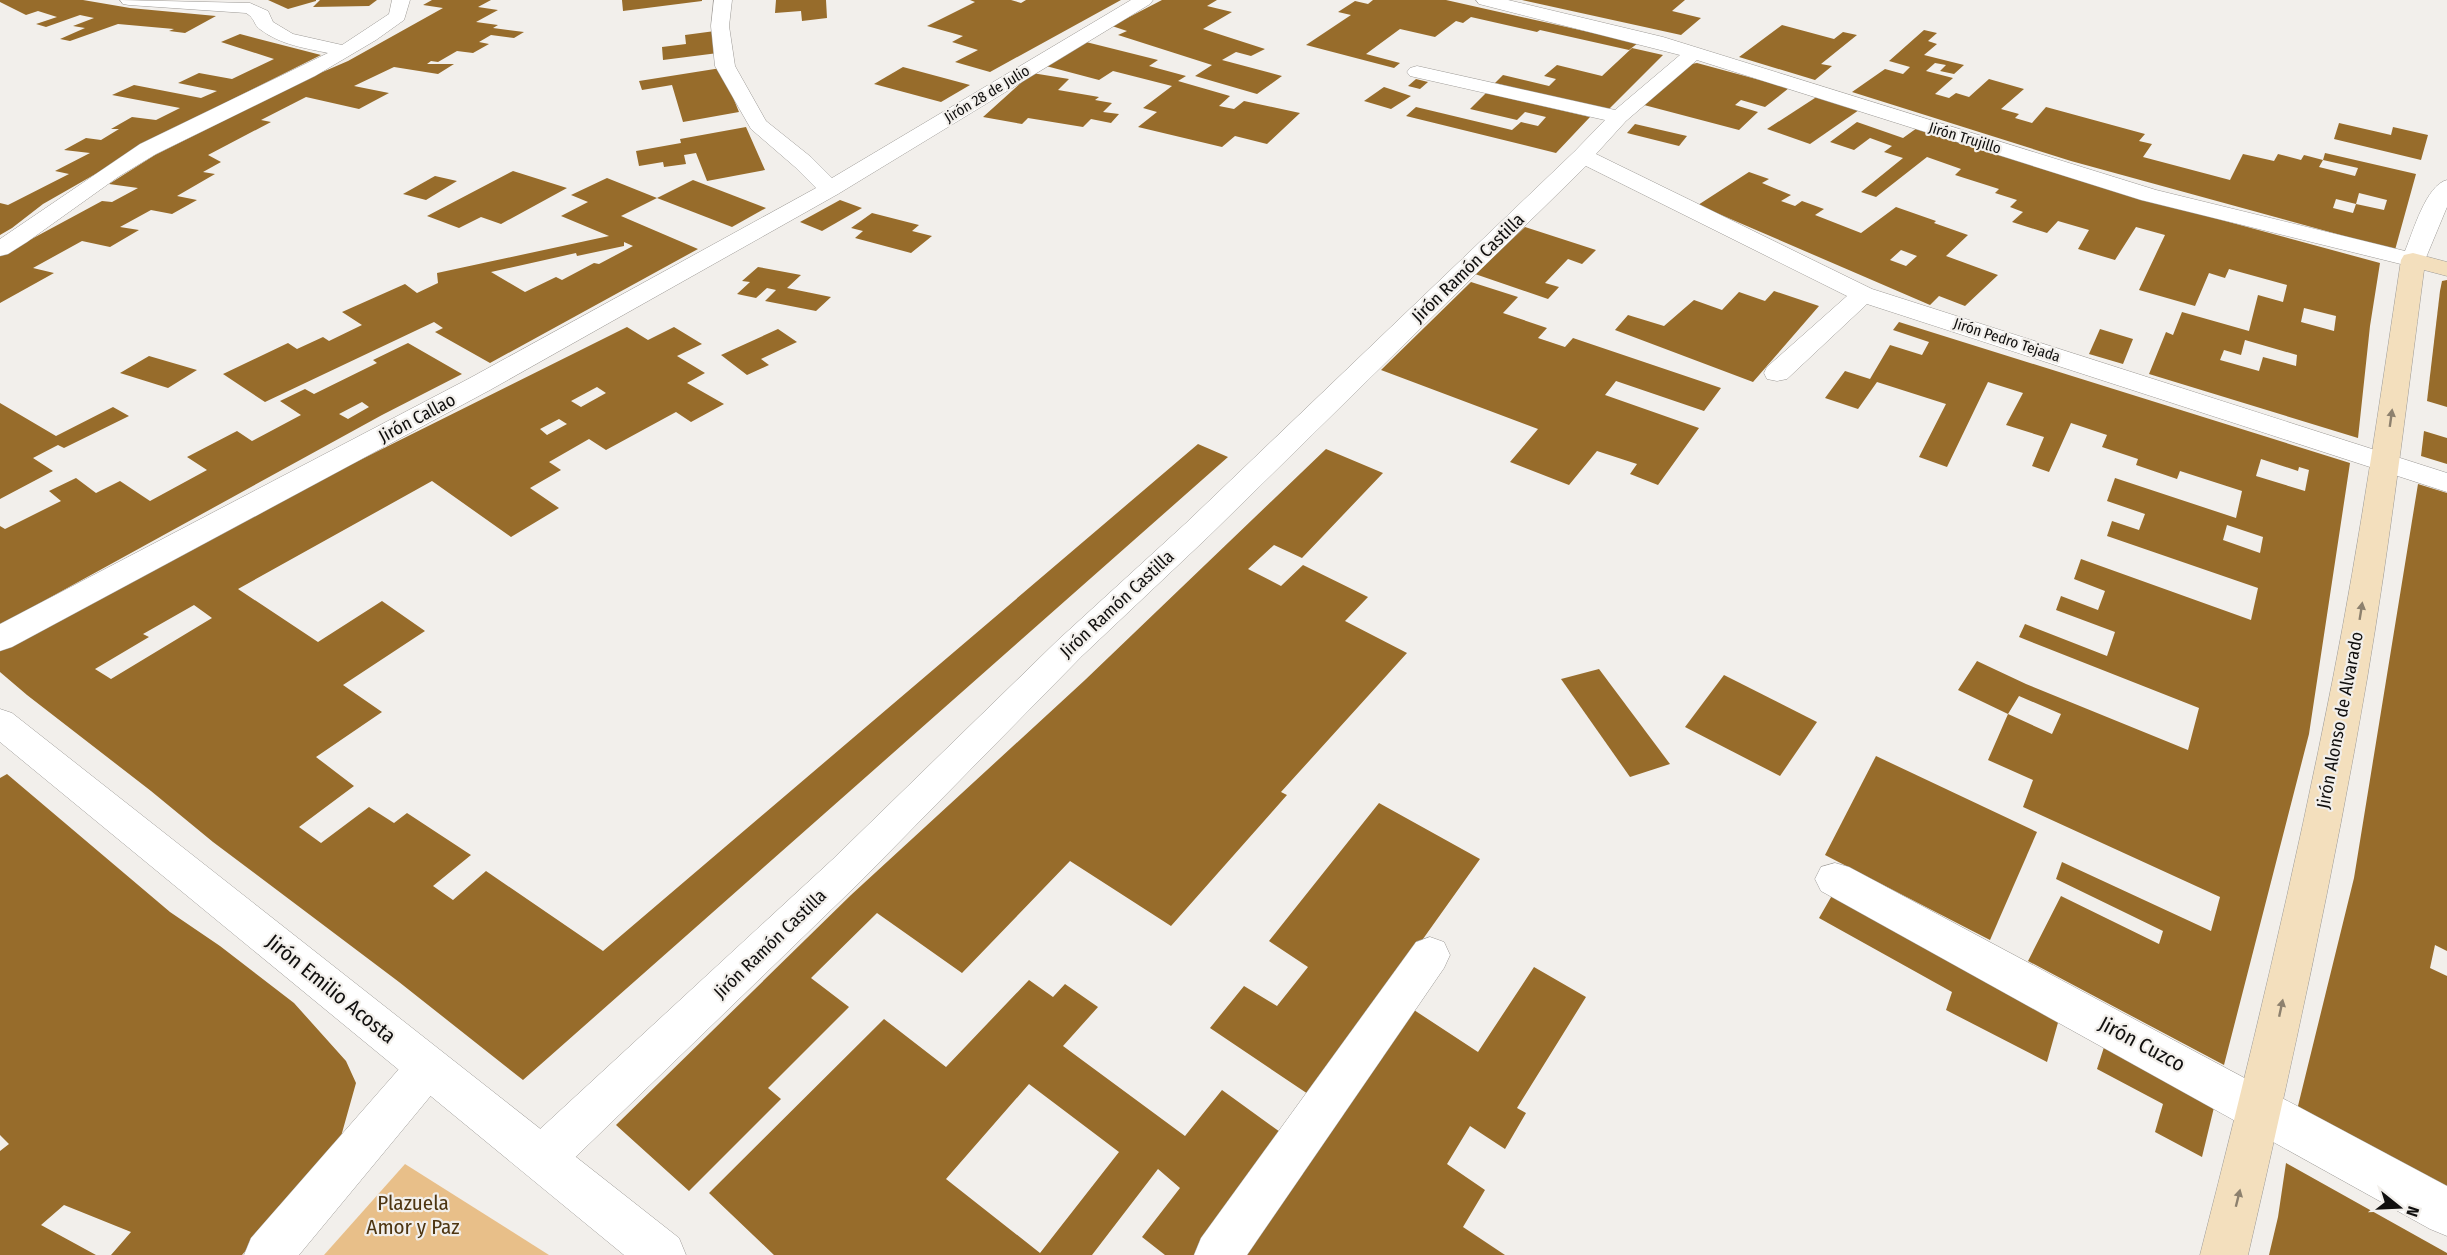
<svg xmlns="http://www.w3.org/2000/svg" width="2447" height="1255" font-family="'Fira Sans Condensed',sans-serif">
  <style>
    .green { fill: #e8bf89 }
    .building { fill: #976c2b; fill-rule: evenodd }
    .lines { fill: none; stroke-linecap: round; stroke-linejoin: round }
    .minor-casing { stroke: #9d9a96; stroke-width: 1 }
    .tertiary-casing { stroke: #9d9a96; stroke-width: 1 }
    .secondary-casing { stroke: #9d9a96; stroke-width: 1 }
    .minor { fill: #fff; fill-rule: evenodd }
    .tertiary { fill: #fff; fill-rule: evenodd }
    .secondary { fill: #f3dfbd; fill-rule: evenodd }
    .oneway { fill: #8d816e }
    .labels { text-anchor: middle; stroke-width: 4.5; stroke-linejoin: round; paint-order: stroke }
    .far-street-label { font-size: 15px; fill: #100f0e; stroke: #f2efeb }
    .street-label { font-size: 18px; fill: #100f0e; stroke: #f2efeb }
    .near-street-label { font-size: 21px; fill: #100f0e; stroke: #f2efeb }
    .near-park-label { font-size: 21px; fill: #4d3511; stroke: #f2efeb }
  </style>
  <rect width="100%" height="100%" fill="#f2efeb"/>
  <path class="green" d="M 405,1164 L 549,1255 L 324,1255 Z"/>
  <g class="building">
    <path d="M 0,0 L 83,0 L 130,8 L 216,16 L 185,33 L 169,31 L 174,29 L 118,24 L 70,41 L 60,39 L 85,28 L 73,26 L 94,18 L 80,15 L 46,27 L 36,24 L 57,17 L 38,11 L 26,15 L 0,2 Z"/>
    <path d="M 268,0 L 316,0 L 316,1 L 288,9 Z"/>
    <path d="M 320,0 L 377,0 L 369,6 L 313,7 Z"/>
    <path d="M 432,0 L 491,0 L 478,7 L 498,10 L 476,22 L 498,25 L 493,28 L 524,32 L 514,38 L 491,35 L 479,42 L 489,44 L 473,53 L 457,51 L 438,62 L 431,61 L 427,64 L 454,64 L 438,74 L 394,67 L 354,86 L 389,93 L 359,109 L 306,97 L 261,120 L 271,122 L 208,155 L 221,162 L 203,172 L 215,174 L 177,196 L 197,200 L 172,214 L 151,210 L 120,227 L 139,230 L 110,247 L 82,241 L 33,268 L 54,273 L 0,303 L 0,256 L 102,201 L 112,202 L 138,188 L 109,184 L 155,155 L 311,77 L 348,61 L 443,8 L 423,5 Z"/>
    <path d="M 622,0 L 702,0 L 702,1 L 623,11 Z"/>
    <path d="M 776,0 L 826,0 L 827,18 L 802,21 L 801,11 L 775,13 Z"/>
    <path d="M 970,0 L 1011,0 L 1021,3 L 1026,0 L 1121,0 L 990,72 L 955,62 L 978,50 L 952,42 L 963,36 L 927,26 L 975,2 Z"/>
    <path d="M 1162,0 L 1217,0 L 1207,6 L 1232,12 L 1203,29 L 1265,49 L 1251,56 L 1236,52 L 1222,60 L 1282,76 L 1257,94 L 1195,76 L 1212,65 L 1118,35 L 1127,31 L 1112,26 Z"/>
    <path d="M 1373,0 L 1446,0 L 1638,43 L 1629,50 L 1540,30 L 1537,32 L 1471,17 L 1463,23 L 1456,21 L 1435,37 L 1400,29 L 1366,54 L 1400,63 L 1394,68 L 1306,45 L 1351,15 L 1338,12 L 1355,1 L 1368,4 Z"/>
    <path d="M 1522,0 L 1685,0 L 1672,11 L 1701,18 L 1681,35 Z"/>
    <path d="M 1782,25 L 1834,39 L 1843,32 L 1857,35 L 1821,64 L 1832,66 L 1815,80 L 1739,57 Z"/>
    <path d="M 1924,30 L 1937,33 L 1928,41 L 1937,44 L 1924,55 L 1964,65 L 1954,74 L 1940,71 L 1946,65 L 1935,63 L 1926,71 L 1953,78 L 1935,94 L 1949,98 L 1956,93 L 1969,97 L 1989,79 L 2024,89 L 2001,109 L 2019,114 L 2015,118 L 2032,123 L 2046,107 L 2145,134 L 2139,141 L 2152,144 L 2143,157 L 2230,180 L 2243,154 L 2274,161 L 2278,154 L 2301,160 L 2304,155 L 2323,160 L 2325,153 L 2416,174 L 2395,250 L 2071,161 L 1852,92 L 1885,69 L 1903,74 L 1910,67 L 1889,61 ZM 2323,160 L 2358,168 L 2355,176 L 2319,167 ZM 2359,193 L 2387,200 L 2384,210 L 2356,204 L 2353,213 L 2333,208 L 2336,199 L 2356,204 Z"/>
    <path d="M 715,31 L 718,53 L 663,60 L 662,47 L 686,44 L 685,35 Z"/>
    <path d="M 240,34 L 321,55 L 183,124 L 43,204 L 12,228 L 0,235 L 0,203 L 8,205 L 69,174 L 55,171 L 90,153 L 64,150 L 86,138 L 101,140 L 119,129 L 111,129 L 132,117 L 156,120 L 180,108 L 112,95 L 134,85 L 201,98 L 217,91 L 178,83 L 199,73 L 232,79 L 274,59 L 221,42 Z"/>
    <path d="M 1086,42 L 1158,60 L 1149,66 L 1186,76 L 1178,81 L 1230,96 L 1219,106 L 1234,109 L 1244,101 L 1300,113 L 1267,144 L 1235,136 L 1222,147 L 1138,127 L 1157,112 L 1143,108 L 1172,86 L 1113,71 L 1099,80 L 1046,66 Z"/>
    <path d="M 1632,48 L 1663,55 L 1608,110 L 1495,83 L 1503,75 L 1549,86 L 1556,79 L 1544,76 L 1557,65 L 1602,76 Z"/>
    <path d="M 1697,63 L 1789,88 L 1765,107 L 1741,100 L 1735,105 L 1758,112 L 1739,130 L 1644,105 L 1691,64 Z"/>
    <path d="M 903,67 L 970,85 L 941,102 L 874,84 Z"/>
    <path d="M 721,68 L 739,112 L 683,122 L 672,85 L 642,90 L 639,81 Z"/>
    <path d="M 1032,73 L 1069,79 L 1058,90 L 1099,97 L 1095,100 L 1112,103 L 1103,112 L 1119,114 L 1111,123 L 1091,119 L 1083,127 L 1028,118 L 1022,124 L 983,117 Z"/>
    <path d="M 1416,79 L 1428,82 L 1420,89 L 1408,86 Z"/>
    <path d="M 1384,87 L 1411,96 L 1391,109 L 1364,101 Z"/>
    <path d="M 1486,93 L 1590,117 L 1556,153 L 1406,116 L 1416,107 L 1512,130 L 1521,122 L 1538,126 L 1546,117 L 1525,112 L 1517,120 L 1470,109 Z"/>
    <path d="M 1818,96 L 1859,110 L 1810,144 L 1767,129 Z"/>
    <path d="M 1857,122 L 1903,138 L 1917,128 L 2118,192 L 2380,263 L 2370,326 L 2358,438 L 2149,374 L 2166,332 L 2173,335 L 2182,312 L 2249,331 L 2258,295 L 2283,302 L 2287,285 L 2229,269 L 2225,278 L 2209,273 L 2195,306 L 2139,290 L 2165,235 L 2136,227 L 2115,260 L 2078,249 L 2089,230 L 2058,221 L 2047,233 L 2012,222 L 2023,212 L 2010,207 L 2017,200 L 1995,193 L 1999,189 L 1955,175 L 1961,169 L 1927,157 L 1876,197 L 1861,192 L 1903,158 L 1884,152 L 1892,146 L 1870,138 L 1854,150 L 1830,142 ZM 2304,308 L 2336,316 L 2334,331 L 2301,322 ZM 2245,340 L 2297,355 L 2296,366 L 2263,357 L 2259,371 L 2220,360 L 2224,350 L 2241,355 Z"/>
    <path d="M 2339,123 L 2391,135 L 2393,127 L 2428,135 L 2421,160 L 2334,139 Z"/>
    <path d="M 1635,124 L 1687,136 L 1679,146 L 1627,133 Z"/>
    <path d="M 746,127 L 765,170 L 707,181 L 696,153 L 684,155 L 686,164 L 664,167 L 663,162 L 639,166 L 636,151 L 681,143 L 680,139 Z"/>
    <path d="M 513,171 L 567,188 L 501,224 L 481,217 L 459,228 L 427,216 Z"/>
    <path d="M 1749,172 L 1769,179 L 1762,183 L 1791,195 L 1781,201 L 1795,206 L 1802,201 L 1824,209 L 1815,215 L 1861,233 L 1896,207 L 1936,221 L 1934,223 L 1968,235 L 1946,256 L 1998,275 L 1965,306 L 1939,296 L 1930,305 L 1698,205 ZM 1901,250 L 1917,256 L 1906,266 L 1890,260 Z"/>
    <path d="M 435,176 L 457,181 L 426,200 L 403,194 Z"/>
    <path d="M 607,178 L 657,198 L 621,216 L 698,249 L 490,363 L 435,332 L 443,328 L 434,322 L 265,402 L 223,374 L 288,343 L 297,349 L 323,337 L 329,341 L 362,325 L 342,312 L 405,284 L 417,293 L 438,283 L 437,273 L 609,236 L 561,216 L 588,202 L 571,195 ZM 624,242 L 633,246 L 599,264 L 594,263 L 562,280 L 556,277 L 525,292 L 491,272 L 576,253 L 577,256 L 624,246 Z"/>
    <path d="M 693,180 L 766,208 L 732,227 L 657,198 Z"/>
    <path d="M 840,200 L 862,208 L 822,231 L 800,222 Z"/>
    <path d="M 872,213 L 919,225 L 912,231 L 932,236 L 911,253 L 855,238 L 863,231 L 851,228 Z"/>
    <path d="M 1525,227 L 1596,250 L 1582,264 L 1568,259 L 1545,283 L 1559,287 L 1548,299 L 1475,274 Z"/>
    <path d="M 758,267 L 801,275 L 787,288 L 831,297 L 816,311 L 765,301 L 776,290 L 767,288 L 756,298 L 737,294 L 750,282 L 742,281 Z"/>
    <path d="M 2447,280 L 2447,407 L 2427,401 L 2440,291 L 2442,281 Z"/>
    <path d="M 1471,282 L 1518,297 L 1503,313 L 1547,328 L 1538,338 L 1565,347 L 1573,338 L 1721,388 L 1704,411 L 1616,381 L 1605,395 L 1699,428 L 1658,485 L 1630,474 L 1637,464 L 1597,451 L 1569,485 L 1510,462 L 1538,429 L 1381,370 Z"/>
    <path d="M 1774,291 L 1819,306 L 1753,382 L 1615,330 L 1628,315 L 1664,326 L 1694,300 L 1722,310 L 1739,292 L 1765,301 Z"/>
    <path d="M 1899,322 L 2350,463 L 2309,734 L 2224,1065 L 2028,961 L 2061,896 L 2159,944 L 2163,931 L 2056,879 L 2062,862 L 2211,931 L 2220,897 L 2023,807 L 2033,780 L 1988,760 L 2008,714 L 2052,734 L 2061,714 L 2019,696 L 2008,714 L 1958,690 L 1977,661 L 2026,684 L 2188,750 L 2199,708 L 2019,637 L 2025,624 L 2107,656 L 2115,632 L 2056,610 L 2061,596 L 2098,610 L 2105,591 L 2074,579 L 2081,559 L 2251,620 L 2258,588 L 2107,536 L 2112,521 L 2139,530 L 2145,514 L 2107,501 L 2115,478 L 2236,518 L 2242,491 L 2180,471 L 2177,479 L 2136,465 L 2138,459 L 2102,447 L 2107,435 L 2071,423 L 2049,472 L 2032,466 L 2044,437 L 2006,425 L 2023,393 L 1988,382 L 1947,467 L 1919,457 L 1946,404 L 1877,382 L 1858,409 L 1825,398 L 1845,371 L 1870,379 L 1890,345 L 1922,355 L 1929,342 L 1893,330 ZM 2261,459 L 2298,471 L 2299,467 L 2309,470 L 2305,491 L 2256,476 ZM 2227,525 L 2263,537 L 2260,553 L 2223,540 Z"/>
    <path d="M 627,327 L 648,340 L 674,327 L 702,344 L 677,356 L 705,373 L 687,383 L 724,404 L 691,422 L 676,412 L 606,450 L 589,439 L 549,462 L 561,470 L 530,488 L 559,508 L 511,537 L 432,481 L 238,589 L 318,642 L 382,601 L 425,631 L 343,685 L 382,712 L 316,757 L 354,786 L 299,827 L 321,843 L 369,807 L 394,823 L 407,813 L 471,855 L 433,886 L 453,900 L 486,871 L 603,951 L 1198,444 L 1228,457 L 523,1080 L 399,982 L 213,842 L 151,791 L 27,695 L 0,672 L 0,651 L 346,467 ZM 597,387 L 606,393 L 581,407 L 571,401 ZM 559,419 L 567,424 L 547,435 L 540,429 ZM 194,605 L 212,618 L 111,679 L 95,669 L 149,637 L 143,634 Z"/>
    <path d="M 778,329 L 797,342 L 761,359 L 769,365 L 747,375 L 721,355 Z"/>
    <path d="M 2100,329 L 2133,339 L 2123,364 L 2089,354 Z"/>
    <path d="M 408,343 L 462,374 L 382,415 L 0,625 L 0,526 L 5,529 L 61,501 L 49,491 L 76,478 L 96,493 L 120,481 L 150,501 L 207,470 L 187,457 L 237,431 L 252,441 L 301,415 L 280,401 L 305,389 L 314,394 L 377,363 L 373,360 ZM 362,402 L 369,407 L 348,419 L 339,414 Z"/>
    <path d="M 149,356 L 197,370 L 168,388 L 120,373 Z"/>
    <path d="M 0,403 L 56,436 L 113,407 L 129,416 L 64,448 L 58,445 L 33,458 L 53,471 L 0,499 Z"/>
    <path d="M 2424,431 L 2447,438 L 2447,464 L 2421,456 Z"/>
    <path d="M 1326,449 L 1383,473 L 1302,558 L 1274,545 L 1248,569 L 1281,586 L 1303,565 L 1368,597 L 1345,621 L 1407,653 L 1281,792 L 1287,795 L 1171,926 L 1070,861 L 962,973 L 877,913 L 811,978 L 849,1007 L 768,1088 L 781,1099 L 689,1191 L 616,1125 L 851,895 L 1085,680 Z"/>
    <path d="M 2418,484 L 2447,493 L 2447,951 L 2435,945 L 2430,968 L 2447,976 L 2447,1189 L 2297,1110 L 2354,878 Z"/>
    <path d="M 1599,669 L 1670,764 L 1630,777 L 1561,679 Z"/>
    <path d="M 1724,675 L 1817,722 L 1780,776 L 1685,727 Z"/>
    <path d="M 1876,756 L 2037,832 L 1990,940 L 1825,855 Z"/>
    <path d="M 7,774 L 170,912 L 220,946 L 294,1003 L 346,1061 L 356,1083 L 340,1140 L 242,1255 L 111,1255 L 131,1232 L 64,1205 L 41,1225 L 96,1255 L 0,1255 L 0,1151 L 9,1144 L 0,1135 L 0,778 Z"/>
    <path d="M 1379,803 L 1480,859 L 1311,1096 L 1210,1028 L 1244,986 L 1277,1006 L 1308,967 L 1269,941 Z"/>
    <path d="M 1834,892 L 2059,1019 L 2047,1062 L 1946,1010 L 1952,992 L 1819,918 Z"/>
    <path d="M 1534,967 L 1586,997 L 1517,1108 L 1526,1113 L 1505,1149 L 1470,1126 L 1447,1164 L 1485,1190 L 1463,1227 L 1505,1255 L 1238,1255 L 1414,1010 L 1478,1052 Z"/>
    <path d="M 1029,980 L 1053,997 L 1065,984 L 1098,1007 L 1063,1046 L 1185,1136 L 1222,1090 L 1287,1137 L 1197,1255 L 1165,1255 L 1142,1237 L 1180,1188 L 1158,1169 L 1092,1255 L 774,1255 L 709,1193 L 884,1019 L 946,1067 ZM 1029,1084 L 1119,1152 L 1040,1253 L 946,1179 Z"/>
    <path d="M 2105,1044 L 2217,1095 L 2202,1157 L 2155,1132 L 2163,1104 L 2097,1069 Z"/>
    <path d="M 2286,1163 L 2447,1253 L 2447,1255 L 2269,1255 L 2278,1217 Z"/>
  </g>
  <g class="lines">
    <defs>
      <g id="minor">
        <path d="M 120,0 L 250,3 L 268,11 L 273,22 L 293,34 L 342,45 L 389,14 L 392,0 L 410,0 L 404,20 L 376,40 L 315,76 L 156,154 L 118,177 L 27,242 L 8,254 L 0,256 L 0,239 L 140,144 L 328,53 C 305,48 281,45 261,30 C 253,25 256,19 246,13 L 129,5 L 123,4 Z"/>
        <path d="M 714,0 L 732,0 L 729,26 L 735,66 L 766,121 L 811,157 L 832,178 L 1131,0 L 1153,0 L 1150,4 L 838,194 L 490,390 L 12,647 L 0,651 L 0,624 L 470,378 L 816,188 L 795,167 L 751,129 L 715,66 L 711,26 Z"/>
        <path d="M 1476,0 L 1508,0 L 1663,37 L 2156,190 L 2405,251 C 2413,232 2426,185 2447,180 L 2447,207 L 2425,260 L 2422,265 L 2413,267 L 2141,200 L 1697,60 L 1626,121 L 1596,154 L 1872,289 L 2447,473 L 2447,492 L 1867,304 L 1787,379 L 1777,381 L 1767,379 L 1764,373 L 1767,367 L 1847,296 L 1586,166 L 1208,537 L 1082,656 L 861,881 L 558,1174 L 542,1180 L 526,1174 L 519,1158 L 526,1142 L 833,859 L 1058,640 L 1186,523 L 1575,151 L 1605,120 L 1410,76 L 1407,72 L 1410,68 L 1417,66 L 1615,110 L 1680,55 L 1479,4 Z"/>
        <path d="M 1835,863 L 1849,867 L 2447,1186 L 2447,1236 L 2430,1229 L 1821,891 L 1815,879 L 1821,867 Z"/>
        <path d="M 1430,937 L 1444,942 L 1450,955 L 1444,968 L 1247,1255 L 1194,1255 L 1201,1238 L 1416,942 Z"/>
        <path d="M 428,1047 L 443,1053 L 450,1067 L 443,1081 L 299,1255 L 244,1255 L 251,1238 L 413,1053 Z"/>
      </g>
      <path id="tertiary" d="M 0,709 L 12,713 L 679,1238 L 686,1255 L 624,1255 L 0,742 Z"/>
      <path id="secondary" d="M 2413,253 L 2447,262 L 2447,276 L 2424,270 C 2406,407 2390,543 2367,679 C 2334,872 2292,1064 2248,1255 L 2200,1255 C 2249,1064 2295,872 2333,678 C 2360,540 2380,400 2401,260 L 2404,255 Z"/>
    </defs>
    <use href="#minor" class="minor-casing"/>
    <use href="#tertiary" class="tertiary-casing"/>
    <use href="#secondary" class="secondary-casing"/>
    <use href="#minor" class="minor"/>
    <use href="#tertiary" class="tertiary"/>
    <use href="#secondary" class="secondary"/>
  </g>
  <defs><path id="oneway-solid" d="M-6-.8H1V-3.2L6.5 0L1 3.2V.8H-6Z" transform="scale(1.5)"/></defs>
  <g class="oneway">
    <use href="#oneway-solid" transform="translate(2391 418) rotate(-82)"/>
    <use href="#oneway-solid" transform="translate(2361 611) rotate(-81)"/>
    <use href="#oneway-solid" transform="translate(2281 1008) rotate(-78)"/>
    <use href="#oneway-solid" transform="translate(2238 1198) rotate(-76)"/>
  </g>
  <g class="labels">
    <g class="far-street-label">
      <text transform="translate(987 94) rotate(-31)" y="5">Jirón 28 de Julio</text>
      <text transform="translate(1965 138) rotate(17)" y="5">Jirón Trujillo</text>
      <text transform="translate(2007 340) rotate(18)" y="5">Jirón Pedro Tejada</text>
    </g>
    <g class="street-label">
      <text transform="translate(1468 268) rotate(-44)" y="6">Jirón Ramón Castilla</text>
      <text transform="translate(417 418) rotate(-28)" y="6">Jirón Callao</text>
      <text transform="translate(1117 604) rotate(-43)" y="6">Jirón Ramón Castilla</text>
      <text transform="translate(2340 720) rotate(-79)" y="6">Jirón Alonso de Alvarado</text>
      <text transform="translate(770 944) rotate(-44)" y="6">Jirón Ramón Castilla</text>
    </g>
    <g class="near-street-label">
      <text transform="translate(331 989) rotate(39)" y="7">Jirón Emilio Acosta</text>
      <text transform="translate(2142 1044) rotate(28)" y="7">Jirón Cuzco</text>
    </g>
    <g class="near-park-label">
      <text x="413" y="1210">Plazuela<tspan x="413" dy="24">Amor y Paz</tspan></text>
    </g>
  </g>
  <g transform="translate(2399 1207) rotate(108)" stroke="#f2efeb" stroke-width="4.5" paint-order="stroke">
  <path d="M0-4.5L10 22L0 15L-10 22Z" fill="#100f0e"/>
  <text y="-9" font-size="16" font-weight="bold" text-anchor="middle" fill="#100f0e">N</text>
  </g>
</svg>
